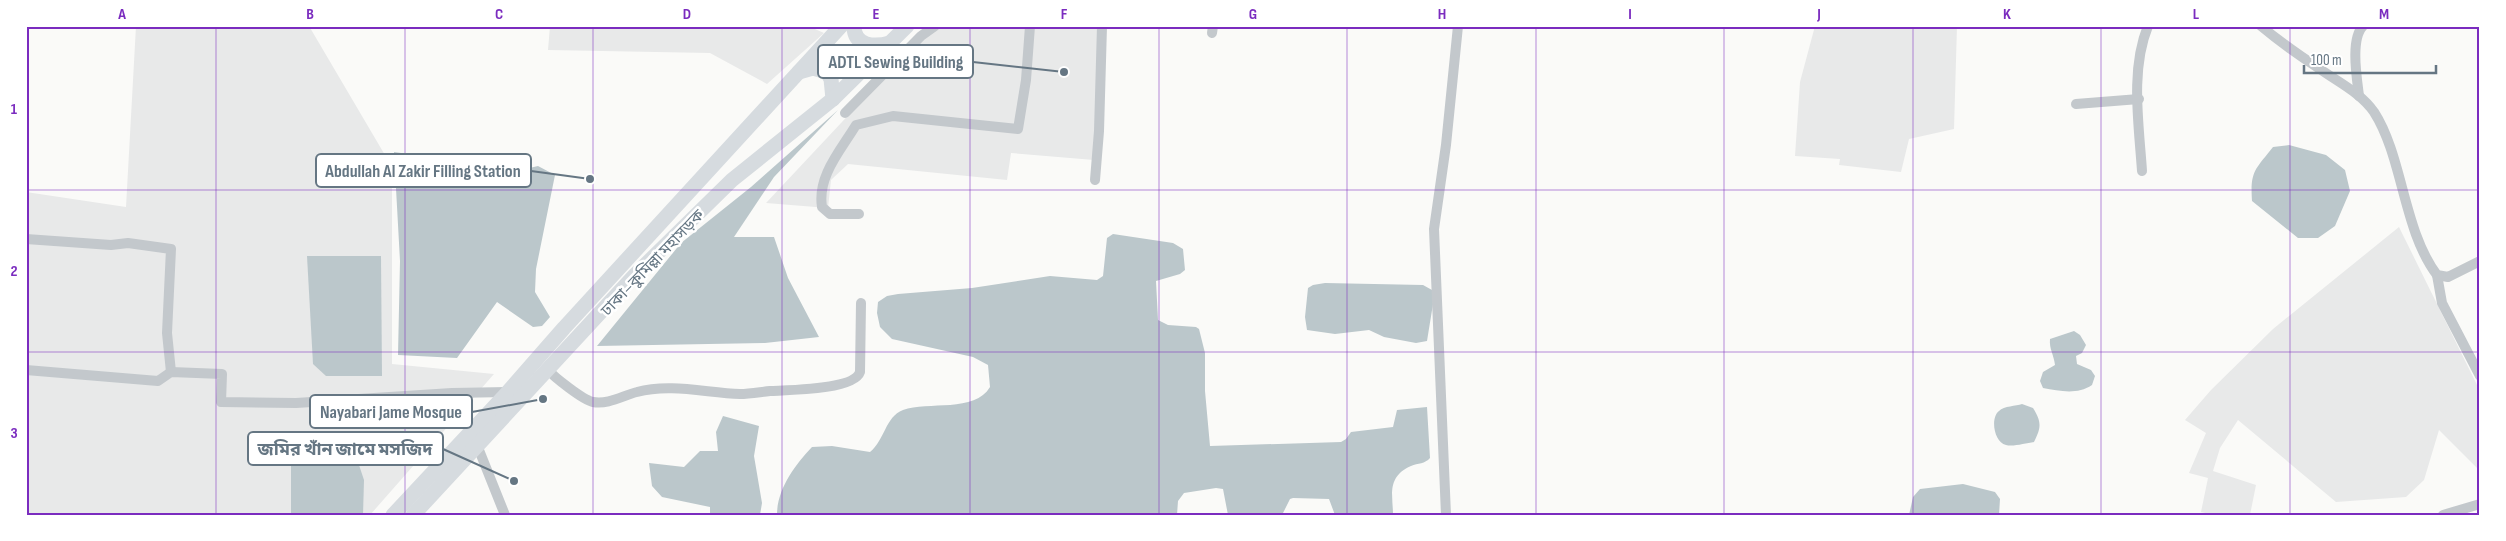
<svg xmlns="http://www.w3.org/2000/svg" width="2506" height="541" font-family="'Sofia Sans Condensed','Noto Sans Bengali',sans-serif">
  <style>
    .built { fill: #e8e9e9 }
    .water { fill: #bbc7cb }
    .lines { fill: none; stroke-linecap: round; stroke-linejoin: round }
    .minor { stroke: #c3c8cc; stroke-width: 10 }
    .highway { stroke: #d6dbdf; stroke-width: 15 }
    .grid { fill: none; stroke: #7b2cbf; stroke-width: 1; stroke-opacity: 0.55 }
    .labels { text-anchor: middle; stroke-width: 5; stroke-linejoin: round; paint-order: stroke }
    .street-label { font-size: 16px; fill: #657683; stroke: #fff }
    .leader { fill: none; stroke: #657683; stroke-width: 2 }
    .callout-dot { fill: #657683; stroke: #fff; stroke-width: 2 }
    .callout { fill: #fff; stroke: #657683; stroke-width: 2 }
    .callout-label { font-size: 18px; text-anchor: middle; font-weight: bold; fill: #657683 }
    .neatline { fill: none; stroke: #7b2cbf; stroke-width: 2 }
    .grid-label { font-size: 16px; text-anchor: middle; font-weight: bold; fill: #7b2cbf }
  </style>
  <rect width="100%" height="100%" fill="#fafaf8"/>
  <g class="built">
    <path d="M 136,26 L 309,26 L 392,167 L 392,364 L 494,374 L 370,515 L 26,515 L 26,192 L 126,207 Z"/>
    <path d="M 550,26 L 808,26 L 824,33 L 767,84 L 710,53 L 548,50 Z"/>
    <path d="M 932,26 L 1107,26 L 1097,107 L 1094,160 L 1011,153 L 1007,180 L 848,164 L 831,180 L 828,208 L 766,203 Z"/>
    <path d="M 1815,26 L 1957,26 L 1954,129 L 1909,139 L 1901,172 L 1839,165 L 1840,159 L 1795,156 L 1800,82 Z"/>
    <path d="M 2399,227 L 2480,391 L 2480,471 L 2439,430 L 2424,480 L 2406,497 L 2336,502 L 2238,420 L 2220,448 L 2213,471 L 2256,485 L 2250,515 L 2214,515 L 2201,512 L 2208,478 L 2189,473 L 2206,433 L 2185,420 L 2211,390 L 2273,329 Z"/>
  </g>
  <g class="water">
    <path d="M 838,110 L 774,177 L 734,237 L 774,237 L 788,278 L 819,337 L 765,343 L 597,346 L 681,243 L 751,187 Z"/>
    <path d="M 2289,145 L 2326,155 L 2345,170 L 2350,191 L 2335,226 L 2318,238 L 2298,238 L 2252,201 C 2250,171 2255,170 2273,147 Z"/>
    <path d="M 394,152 L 521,170 L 538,166 L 555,175 L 536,269 L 535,292 L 550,317 L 542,326 L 533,327 L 497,302 L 457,358 L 398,355 L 400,261 Z"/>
    <path d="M 1113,234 L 1173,243 L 1183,249 L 1185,270 L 1180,274 L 1156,281 L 1158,320 L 1168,325 L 1196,327 L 1199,329 L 1205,353 L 1205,391 L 1210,446 L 1341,442 L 1346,439 L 1351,432 L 1393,427 L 1397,410 L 1427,407 L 1430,458 C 1425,464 1418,463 1411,466 C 1386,477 1393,496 1393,515 L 1335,515 L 1329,499 L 1293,498 L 1290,499 L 1282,515 L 1228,515 L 1223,489 L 1216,488 L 1184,493 L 1178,501 L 1177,515 L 777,515 C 777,489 795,465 812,447 L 832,446 L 870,452 C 885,440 885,417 903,410 C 928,401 975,413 990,387 L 988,365 L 973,357 L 892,339 L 880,327 L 877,313 L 878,302 L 887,296 L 898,294 L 972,288 L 1050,276 L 1097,280 L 1103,276 L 1107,238 Z"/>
    <path d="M 307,256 L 381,256 L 382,376 L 326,376 L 313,364 Z"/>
    <path d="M 1325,283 L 1423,285 L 1432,290 L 1433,304 L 1427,341 L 1416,343 L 1384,337 L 1369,330 L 1335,334 L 1307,330 L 1305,317 L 1308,288 L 1313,285 Z"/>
    <path d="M 2074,331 L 2080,335 L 2086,345 L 2082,353 L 2076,356 L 2077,364 L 2091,370 L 2095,376 L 2092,385 C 2077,395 2060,391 2043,388 L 2040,381 L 2043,372 L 2055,365 C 2054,355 2049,349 2050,339 Z"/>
    <path d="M 2022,404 L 2033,408 C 2042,422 2041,428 2034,442 C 2026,443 2013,447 2006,445 C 1994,442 1990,418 1999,411 C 2004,406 2016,406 2022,404 Z"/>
    <path d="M 723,416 L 759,426 L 754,456 L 762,503 L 760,515 L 710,515 L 710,507 L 662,497 L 652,486 L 649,463 L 684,467 L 700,451 L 718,451 L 716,432 Z"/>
    <path d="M 355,453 L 364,480 L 363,515 L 291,515 L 291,457 Z"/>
    <path d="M 1963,484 L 1995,492 L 2000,499 L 1999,515 L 1909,515 L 1913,497 L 1920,489 Z"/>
  </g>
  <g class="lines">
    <g class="minor">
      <path d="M 2261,26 C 2280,42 2300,56 2320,69 C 2338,82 2361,93 2374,112 C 2403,157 2403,230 2437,275 L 2448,277 L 2480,261"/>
      <path d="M 1212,33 L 1213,26"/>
      <path d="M 2359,96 C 2357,79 2350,39 2363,26"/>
      <path d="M 2076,104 L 2139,99"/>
      <path d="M 845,113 L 921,36 L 935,26"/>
      <path d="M 2142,171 C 2139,125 2130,70 2148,26"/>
      <path d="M 1095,180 L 1099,131 L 1102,26"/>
      <path d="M 859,214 L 830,214 L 822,207 C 817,176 841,150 856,125 L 893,116 L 1018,129 L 1026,80 L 1030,26"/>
      <path d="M 26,239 L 111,245 L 128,243 L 171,249 L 167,333 L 171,372"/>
      <path d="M 2437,275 L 2442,303 L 2480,376"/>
      <path d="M 547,369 C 554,377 583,400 593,402 C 608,405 624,395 637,392 C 670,383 707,393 740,394 C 750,394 760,392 770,391 C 788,390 854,390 860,372 L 861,303"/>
      <path d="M 26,370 L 158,381 L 171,372 L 222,374 L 221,402 L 296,403 L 452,393 L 508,392"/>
      <path d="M 477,445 L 505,515"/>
      <path d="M 1446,515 L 1434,229 L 1446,145 L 1458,26"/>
      <path d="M 2443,515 L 2480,504"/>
    </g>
    <g class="highway">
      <path d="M 854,26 C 854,47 875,47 890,43"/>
      <path d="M 799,72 L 813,68 L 827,72 L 831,79 L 833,99"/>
      <path d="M 393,515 L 508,392 L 564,328 L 841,26"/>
      <path d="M 413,515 L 634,276 L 732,180 L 833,99 L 907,26"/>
    </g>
  </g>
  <path class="grid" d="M 216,26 L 216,515M 405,26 L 405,515M 593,26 L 593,515M 782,26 L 782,515M 970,26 L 970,515M 1159,26 L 1159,515M 1347,26 L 1347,515M 1536,26 L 1536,515M 1724,26 L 1724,515M 1913,26 L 1913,515M 2101,26 L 2101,515M 2290,26 L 2290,515M 26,190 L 2480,190M 26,352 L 2480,352"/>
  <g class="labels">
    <g class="street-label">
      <text transform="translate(652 262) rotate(-46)" y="6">ঢাকা–কুমিল্লা মহাসড়ক</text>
    </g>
  </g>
  <path class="leader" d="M1064 72L973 62M590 179L531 171M543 399L472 412M514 481L443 449"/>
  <g class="callout-dot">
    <circle cx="1064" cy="72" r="5"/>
    <circle cx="590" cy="179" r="5"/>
    <circle cx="543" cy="399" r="5"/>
    <circle cx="514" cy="481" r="5"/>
  </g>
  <g class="callout">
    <rect x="818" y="45" width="155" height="33" rx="5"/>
    <rect x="316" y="154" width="215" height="33" rx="5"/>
    <rect x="310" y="395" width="162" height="33" rx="5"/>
    <rect x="248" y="432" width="195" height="33" rx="5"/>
  </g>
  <g class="callout-label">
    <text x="896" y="68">ADTL Sewing Building</text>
    <text x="423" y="177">Abdullah Al Zakir Filling Station</text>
    <text x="391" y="418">Nayabari Jame Mosque</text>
    <text x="345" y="455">জমির খাঁন জামে মসজিদ</text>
  </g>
  <rect width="2506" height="541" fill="none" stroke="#ffffff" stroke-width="55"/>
  <path d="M2304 65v8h132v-8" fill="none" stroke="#657683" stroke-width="2.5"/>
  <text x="2311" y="65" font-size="15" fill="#657683" stroke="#ffffff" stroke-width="4" paint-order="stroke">100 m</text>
  <rect x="28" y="28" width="2450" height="486" class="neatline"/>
  <g class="grid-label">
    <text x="122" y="19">A</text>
    <text x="310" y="19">B</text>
    <text x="499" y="19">C</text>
    <text x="687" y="19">D</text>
    <text x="876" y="19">E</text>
    <text x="1064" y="19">F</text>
    <text x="1253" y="19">G</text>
    <text x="1442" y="19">H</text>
    <text x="1630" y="19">I</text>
    <text x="1819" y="19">J</text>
    <text x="2007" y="19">K</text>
    <text x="2196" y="19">L</text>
    <text x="2384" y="19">M</text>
    <text x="14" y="114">1</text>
    <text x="14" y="276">2</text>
    <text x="14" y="438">3</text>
  </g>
</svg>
